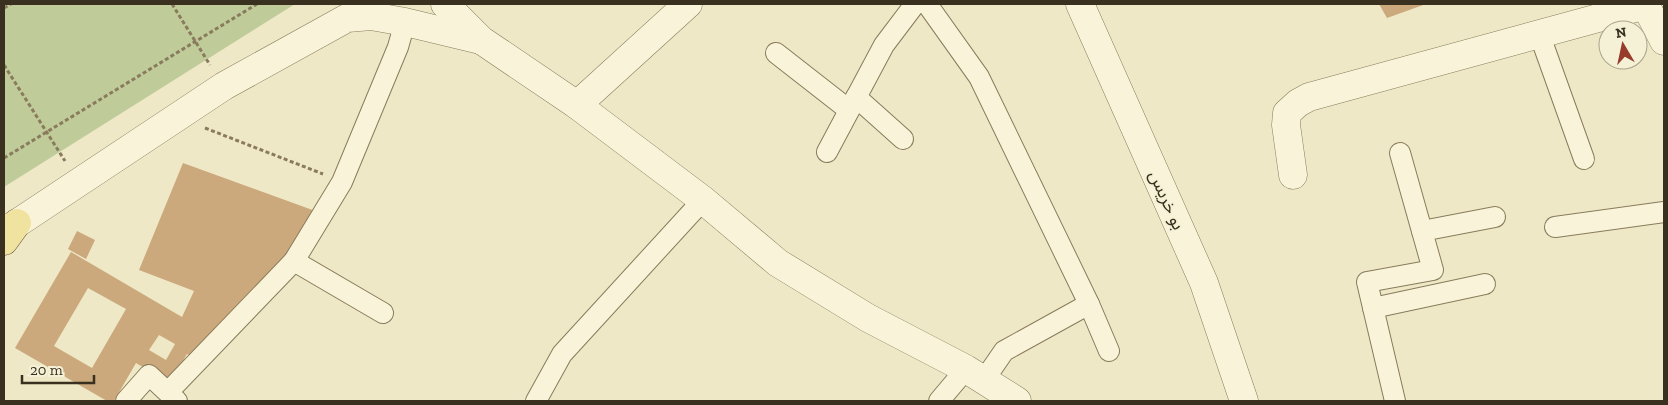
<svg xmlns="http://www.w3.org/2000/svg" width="1668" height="405" font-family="'Zilla Slab','Noto Sans Arabic',serif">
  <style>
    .green { fill: #bfcc9a }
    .building { fill: #cba97c; fill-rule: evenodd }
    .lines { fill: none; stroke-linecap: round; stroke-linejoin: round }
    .pedestrian-casing { stroke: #897b5c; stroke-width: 22 }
    .minor-casing { stroke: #897b5c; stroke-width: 29 }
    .tertiary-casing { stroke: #897b5c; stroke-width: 29 }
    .primary-casing { stroke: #574830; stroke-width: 29 }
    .path { stroke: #897b5c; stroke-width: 3; stroke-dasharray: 4 2.5; stroke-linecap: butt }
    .pedestrian { stroke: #f9f4d9; stroke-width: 20 }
    .minor { stroke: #f9f4d9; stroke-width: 28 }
    .tertiary { stroke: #f9f4d9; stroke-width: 28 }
    .primary { stroke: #f0e39f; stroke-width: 28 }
    .labels { text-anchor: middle; stroke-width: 4; stroke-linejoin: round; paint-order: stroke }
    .street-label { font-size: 18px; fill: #39301f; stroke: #f5f1d6 }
  </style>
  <rect width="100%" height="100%" fill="#eee8c6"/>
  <path class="green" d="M 4,4 L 295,4 L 4,187 Z"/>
  <g class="building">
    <path d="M 1379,4 L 1426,4 L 1387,18 Z"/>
    <path d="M 183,163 L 318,212 L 293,260 L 216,336 L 211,333 L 196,359 L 187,354 L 170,383 L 136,363 L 114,401 L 107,401 L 15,348 L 71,252 L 182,317 L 194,291 L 139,270 ZM 88,288 L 126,309 L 92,368 L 54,346 ZM 159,335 L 175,344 L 166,360 L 149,350 Z"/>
    <path d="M 77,231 L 95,240 L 86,259 L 68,249 Z"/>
  </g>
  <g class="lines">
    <defs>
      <g id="pedestrian">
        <path d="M 927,4 L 979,77 L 1089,304 L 1109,351"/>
        <path d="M 1539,33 L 1584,159"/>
        <path d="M 776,53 L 849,110"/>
        <path d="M 856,97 L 903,139"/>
        <path d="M 827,152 L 884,45 L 915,4"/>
        <path d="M 1555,227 L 1664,212"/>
        <path d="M 1422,231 L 1495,217"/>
        <path d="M 294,261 L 383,313"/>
        <path d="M 1373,308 L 1485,284"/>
        <path d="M 984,380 L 1004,351 L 1089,304"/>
        <path d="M 168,392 L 294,261 L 342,182 L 398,47 L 405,22"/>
        <path d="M 126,401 L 149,375 L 177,401"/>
        <path d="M 536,401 L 562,354 L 703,200"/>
        <path d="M 939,401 L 966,369"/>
        <path d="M 1395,401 L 1367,282 L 1433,270 L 1400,153"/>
      </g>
      <g id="minor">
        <path d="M 1080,4 L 1204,283 L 1244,401"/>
        <path d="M 1645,4 L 1664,41"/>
        <path d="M 577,105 L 688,4"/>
        <path d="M 1293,175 L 1286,125 L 1287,113 L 1298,103 L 1309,97 L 1646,5"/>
      </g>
      <g id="tertiary">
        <path d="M 445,4 L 481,40 L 577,105 L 703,200 L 778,263 L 868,318 L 966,369 L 1017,401"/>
        <path d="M 4,232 L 224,86 L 347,18 L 371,16 L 405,22 L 480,40"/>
      </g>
      <path id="primary" d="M 4,241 L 17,223"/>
    </defs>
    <use href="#pedestrian" class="pedestrian-casing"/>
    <use href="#minor" class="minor-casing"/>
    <use href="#tertiary" class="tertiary-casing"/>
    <use href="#primary" class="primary-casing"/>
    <g class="path">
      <path d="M 172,4 L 210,65"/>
      <path d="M 4,8 L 11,4"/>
      <path d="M 4,65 L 65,161"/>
      <path d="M 205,128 L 323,174"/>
      <path d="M 4,158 L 257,4"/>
    </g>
    <use href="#pedestrian" class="pedestrian"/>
    <use href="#minor" class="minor"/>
    <use href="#tertiary" class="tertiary"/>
    <use href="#primary" class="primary"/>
  </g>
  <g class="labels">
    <g class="street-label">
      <text transform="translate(1167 200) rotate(66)" y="6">بو خريس</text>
    </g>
  </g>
  <rect width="1668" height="405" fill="none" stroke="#39301f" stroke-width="10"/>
  <g transform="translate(1623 45) rotate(351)"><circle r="24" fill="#f5f1d6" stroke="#aaa48d"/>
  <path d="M0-4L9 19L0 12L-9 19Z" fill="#973c2c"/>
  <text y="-8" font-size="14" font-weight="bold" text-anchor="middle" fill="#39301f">N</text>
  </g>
  <path d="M22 375v8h72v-8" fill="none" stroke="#39301f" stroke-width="2.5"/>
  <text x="30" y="375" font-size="15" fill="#39301f" stroke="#f5f1d6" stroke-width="4" paint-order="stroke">20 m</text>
</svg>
